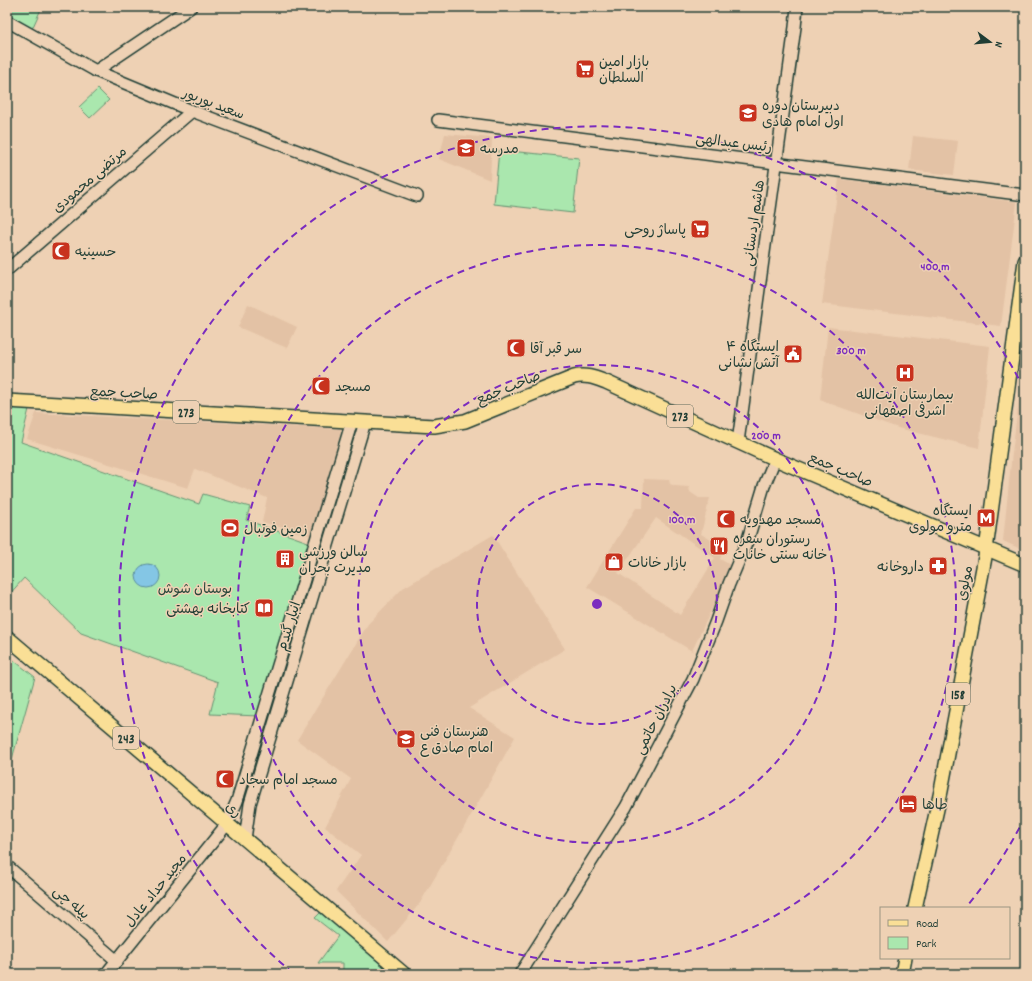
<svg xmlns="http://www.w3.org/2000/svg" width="1032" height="981" font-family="Dekko,'Playpen Sans Arabic',sans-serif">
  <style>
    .built { fill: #e3c2a5; fill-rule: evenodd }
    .green { fill: #aae7ae; stroke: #649271 }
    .water { fill: #84c6e5; stroke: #5c8f9e }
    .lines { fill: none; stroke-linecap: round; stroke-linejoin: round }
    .tertiary-casing { stroke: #1f3d34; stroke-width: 14 }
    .primary-casing { stroke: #1f3d34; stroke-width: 16 }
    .tertiary { stroke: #eed1b4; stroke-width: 11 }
    .primary { stroke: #fadf96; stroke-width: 13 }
    .ring { fill: none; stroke: #7b2cbf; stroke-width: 2; stroke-dasharray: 7 5 }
    .labels { text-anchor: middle; stroke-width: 3; stroke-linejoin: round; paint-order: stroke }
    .shield { fill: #eed1b4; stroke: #5d695a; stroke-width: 1 }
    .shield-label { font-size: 13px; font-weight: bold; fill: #1f3d34 }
    .poi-label { font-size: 14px; fill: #1f3d34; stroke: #eed1b4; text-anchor: start }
    .street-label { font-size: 14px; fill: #1f3d34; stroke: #eed1b4 }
    .park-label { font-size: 14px; fill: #26463a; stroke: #eed1b4 }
    .centre { fill: #7b2cbf; stroke: #eed1b4; stroke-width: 2 }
    .ring-label { font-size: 12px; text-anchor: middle; font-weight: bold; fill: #7b2cbf; stroke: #eed1b4; stroke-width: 3; stroke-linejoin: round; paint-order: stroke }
  </style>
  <rect width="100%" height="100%" fill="#eed1b4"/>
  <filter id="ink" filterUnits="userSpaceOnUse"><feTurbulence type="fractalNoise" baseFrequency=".025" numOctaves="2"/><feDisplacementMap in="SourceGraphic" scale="8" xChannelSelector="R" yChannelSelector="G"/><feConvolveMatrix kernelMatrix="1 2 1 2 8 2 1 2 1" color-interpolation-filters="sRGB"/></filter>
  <g filter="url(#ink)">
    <g class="built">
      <path d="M 445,134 L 492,138 L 490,180 L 439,159 Z"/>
      <path d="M 913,136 L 958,141 L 954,175 L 909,170 Z"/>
      <path d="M 839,179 L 1017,202 L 1001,326 L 822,304 Z"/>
      <path d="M 248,304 L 297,327 L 287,348 L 238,327 Z"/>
      <path d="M 828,327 L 990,346 L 979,448 L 898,428 L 820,400 Z"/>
      <path d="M 1025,352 L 1025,551 L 1003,541 L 1012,453 Z"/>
      <path d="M 36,413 L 342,429 L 311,536 L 262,522 L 267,498 L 195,469 L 188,488 L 27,439 Z"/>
      <path d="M 644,479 L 669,480 L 670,484 L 675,486 L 689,487 L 690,492 L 699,498 L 710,498 L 706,513 L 701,534 L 724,548 L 720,559 L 732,566 L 692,651 L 587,587 L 636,508 L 643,508 ZM 656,518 L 715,558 L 680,615 L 618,573 Z"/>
      <path d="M 493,535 L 565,649 L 469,708 L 515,737 L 462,831 L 420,903 L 388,942 L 336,891 L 361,855 L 325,827 L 351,779 L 297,740 L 368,624 L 403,588 Z"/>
    </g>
    <g class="green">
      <path d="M 7,7 L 42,7 L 32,29 L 7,16 Z"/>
      <path d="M 98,89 L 109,100 L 90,118 L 79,107 Z"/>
      <path d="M 499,150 L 579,158 L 573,213 L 494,204 Z"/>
      <path d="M 7,408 L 29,409 L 21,442 L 199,504 L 203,494 L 250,507 L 246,520 L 308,542 L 259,716 L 210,714 L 218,682 L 81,633 L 24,578 L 7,597 Z"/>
      <path d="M 7,655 L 35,677 L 7,777 Z"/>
      <path d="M 321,912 L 392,974 L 343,974 L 343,963 L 318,963 L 338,936 L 315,918 Z"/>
    </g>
    <circle class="water" cx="148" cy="576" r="12"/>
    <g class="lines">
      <defs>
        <g id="tertiary">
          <path d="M 7,21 L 96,71 L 192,111 L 417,196"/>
          <path d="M 96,71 L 191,7"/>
          <path d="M 438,120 L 1025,195"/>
          <path d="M 7,270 L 192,111"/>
          <path d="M 738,442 L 795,27 L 797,7"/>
          <path d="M 245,839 L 250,804 L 365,422"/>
          <path d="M 7,866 L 117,961"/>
          <path d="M 106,974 L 227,824 L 237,801 L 352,421"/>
          <path d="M 520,974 L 626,807 L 693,679 L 716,621 L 729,584 L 748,539 L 764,486 L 775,459"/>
        </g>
        <g id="primary">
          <path d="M 7,401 L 434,426 L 465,421 L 574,377 C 585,374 595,378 606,382 L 775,459 L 1025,565"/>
          <path d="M 7,637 L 404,974"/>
          <path d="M 915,908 L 941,791 L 985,557 L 1025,261"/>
          <path d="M 902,974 L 905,958"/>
        </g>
      </defs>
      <use href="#tertiary" class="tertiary-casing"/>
      <use href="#primary" class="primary-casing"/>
      <use href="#tertiary" class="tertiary"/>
      <use href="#primary" class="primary"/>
    </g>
  </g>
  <g class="ring">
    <circle cx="597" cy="604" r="120"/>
    <circle cx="597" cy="604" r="239"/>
    <circle cx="597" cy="604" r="359"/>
    <path d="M1025 817A478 478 0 0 1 968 905M293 973A478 478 0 1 1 1025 391"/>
  </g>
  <defs>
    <symbol id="supermarket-square" viewBox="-11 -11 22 22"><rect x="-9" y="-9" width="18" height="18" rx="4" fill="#c8321e" stroke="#eed1b4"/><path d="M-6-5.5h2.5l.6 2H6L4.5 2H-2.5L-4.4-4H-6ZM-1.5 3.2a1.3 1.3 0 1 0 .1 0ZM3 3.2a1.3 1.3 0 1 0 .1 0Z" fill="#fff"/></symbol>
    <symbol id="school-square" viewBox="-11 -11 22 22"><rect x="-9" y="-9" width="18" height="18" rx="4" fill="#c8321e" stroke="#eed1b4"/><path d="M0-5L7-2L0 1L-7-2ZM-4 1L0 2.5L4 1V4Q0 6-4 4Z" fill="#fff"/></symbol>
    <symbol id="mosque-square" viewBox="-11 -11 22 22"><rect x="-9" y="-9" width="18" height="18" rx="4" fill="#c8321e" stroke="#eed1b4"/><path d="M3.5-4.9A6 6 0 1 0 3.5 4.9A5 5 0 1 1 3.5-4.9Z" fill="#fff"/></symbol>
    <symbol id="civic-square" viewBox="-11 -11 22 22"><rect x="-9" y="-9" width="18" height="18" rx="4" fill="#c8321e" stroke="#eed1b4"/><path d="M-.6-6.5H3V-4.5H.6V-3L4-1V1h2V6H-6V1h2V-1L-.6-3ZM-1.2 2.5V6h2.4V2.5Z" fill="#fff"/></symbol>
    <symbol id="hospital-square" viewBox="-11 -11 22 22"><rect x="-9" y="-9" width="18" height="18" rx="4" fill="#c8321e" stroke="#eed1b4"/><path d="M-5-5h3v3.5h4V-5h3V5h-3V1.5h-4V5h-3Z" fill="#fff"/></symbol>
    <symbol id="metro-square" viewBox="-11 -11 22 22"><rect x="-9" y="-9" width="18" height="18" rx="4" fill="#c8321e" stroke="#eed1b4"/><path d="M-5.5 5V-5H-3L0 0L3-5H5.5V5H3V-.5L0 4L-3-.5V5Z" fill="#fff"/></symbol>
    <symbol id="stadium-square" viewBox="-11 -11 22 22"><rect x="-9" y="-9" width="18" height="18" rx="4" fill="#c8321e" stroke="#eed1b4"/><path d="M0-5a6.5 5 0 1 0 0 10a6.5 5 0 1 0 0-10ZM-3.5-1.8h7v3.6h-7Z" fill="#fff"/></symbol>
    <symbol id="restaurant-square" viewBox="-11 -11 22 22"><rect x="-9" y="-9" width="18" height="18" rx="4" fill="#c8321e" stroke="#eed1b4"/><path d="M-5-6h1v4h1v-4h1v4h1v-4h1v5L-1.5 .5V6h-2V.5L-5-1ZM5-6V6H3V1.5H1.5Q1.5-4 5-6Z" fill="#fff"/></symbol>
    <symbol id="building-square" viewBox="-11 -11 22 22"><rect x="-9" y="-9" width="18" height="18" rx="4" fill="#c8321e" stroke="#eed1b4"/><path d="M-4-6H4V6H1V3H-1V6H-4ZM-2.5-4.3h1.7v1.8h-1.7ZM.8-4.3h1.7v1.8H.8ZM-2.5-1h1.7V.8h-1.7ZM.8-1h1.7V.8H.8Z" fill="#fff"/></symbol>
    <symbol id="shop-square" viewBox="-11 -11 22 22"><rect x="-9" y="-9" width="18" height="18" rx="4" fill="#c8321e" stroke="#eed1b4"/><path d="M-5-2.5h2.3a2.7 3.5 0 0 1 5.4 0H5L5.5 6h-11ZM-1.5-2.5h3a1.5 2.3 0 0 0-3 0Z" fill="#fff"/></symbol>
    <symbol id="pharmacy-square" viewBox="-11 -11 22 22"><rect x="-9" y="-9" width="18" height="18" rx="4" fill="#c8321e" stroke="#eed1b4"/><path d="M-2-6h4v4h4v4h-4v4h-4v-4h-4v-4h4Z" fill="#fff"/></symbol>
    <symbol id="library-square" viewBox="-11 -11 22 22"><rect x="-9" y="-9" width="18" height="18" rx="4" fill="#c8321e" stroke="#eed1b4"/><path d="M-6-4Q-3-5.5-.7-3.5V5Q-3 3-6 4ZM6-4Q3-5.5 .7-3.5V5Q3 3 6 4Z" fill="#fff"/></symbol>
    <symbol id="hotel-square" viewBox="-11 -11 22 22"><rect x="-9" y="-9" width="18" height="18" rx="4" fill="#c8321e" stroke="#eed1b4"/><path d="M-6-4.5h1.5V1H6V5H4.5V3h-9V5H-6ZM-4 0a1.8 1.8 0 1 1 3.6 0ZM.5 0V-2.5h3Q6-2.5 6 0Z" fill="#fff"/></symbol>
  </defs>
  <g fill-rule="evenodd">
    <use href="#supermarket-square" x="574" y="58" width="22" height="22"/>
    <use href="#school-square" x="737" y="102" width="22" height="22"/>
    <use href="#school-square" x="455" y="137" width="22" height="22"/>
    <use href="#supermarket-square" x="689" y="218" width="22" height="22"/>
    <use href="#mosque-square" x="50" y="240" width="22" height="22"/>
    <use href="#mosque-square" x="505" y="337" width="22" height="22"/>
    <use href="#civic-square" x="782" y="343" width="22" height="22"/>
    <use href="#hospital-square" x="894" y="362" width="22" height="22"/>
    <use href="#mosque-square" x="310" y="375" width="22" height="22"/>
    <use href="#metro-square" x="975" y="507" width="22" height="22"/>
    <use href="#mosque-square" x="715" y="508" width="22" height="22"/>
    <use href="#stadium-square" x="219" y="517" width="22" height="22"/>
    <use href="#restaurant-square" x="708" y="535" width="22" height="22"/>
    <use href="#building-square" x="274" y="548" width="22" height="22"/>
    <use href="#shop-square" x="603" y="551" width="22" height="22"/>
    <use href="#pharmacy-square" x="927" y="555" width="22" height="22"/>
    <use href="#library-square" x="253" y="597" width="22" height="22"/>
    <use href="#school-square" x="395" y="728" width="22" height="22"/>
    <use href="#mosque-square" x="214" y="768" width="22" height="22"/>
    <use href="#hotel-square" x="897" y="793" width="22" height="22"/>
  </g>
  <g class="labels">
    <g class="shield">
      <rect x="173" y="401" width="26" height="22" rx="3"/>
      <rect x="667" y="405" width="26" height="22" rx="3"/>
      <rect x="946" y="683" width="24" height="22" rx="3"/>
      <rect x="113" y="727" width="26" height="22" rx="3"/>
    </g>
    <g class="shield-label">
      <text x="186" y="417">273</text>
      <text x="680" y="421">273</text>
      <text x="958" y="699">158</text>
      <text x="126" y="743">243</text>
    </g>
    <g class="poi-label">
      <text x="599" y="66">بازار امین<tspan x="599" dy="16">السلطان</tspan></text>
      <text x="762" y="110">دبیرستان دوره<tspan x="762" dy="16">اول امام هادی</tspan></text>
      <text x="480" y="153">مدرسه</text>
      <text x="686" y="234" text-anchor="end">پاساژ روحی</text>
      <text x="75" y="256">حسینیه</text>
      <text x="779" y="351" text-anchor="end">ایستگاه ۴<tspan x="779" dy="16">آتش نشانی</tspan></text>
      <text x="530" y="353">سر قبر آقا</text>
      <text x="335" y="391">مسجد</text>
      <text x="905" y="399" text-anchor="middle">بیمارستان آیت‌الله<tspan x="905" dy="16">اشرفی اصفهانی</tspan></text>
      <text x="972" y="515" text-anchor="end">ایستگاه<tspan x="972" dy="16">مترو مولوی</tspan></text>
      <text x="740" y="524">مسجد مهدویه</text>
      <text x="244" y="533">زمین فوتبال</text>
      <text x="733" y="543">رستوران سفره<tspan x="733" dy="16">خانه سنتی خانات</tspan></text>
      <text x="299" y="556">سالن ورزشی<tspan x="299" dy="16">مدیرت بحران</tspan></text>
      <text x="628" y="567">بازار خانات</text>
      <text x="924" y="571" text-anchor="end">داروخانه</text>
      <text x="250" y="613" text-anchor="end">کتابخانه بهشتی</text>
      <text x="420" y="736">هنرستان فنی<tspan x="420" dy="16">امام صادق ع</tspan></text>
      <text x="239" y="784">مسجد امام سجاد</text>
      <text x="922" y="809">طاها</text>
    </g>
    <g class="street-label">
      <text transform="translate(214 103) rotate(21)" y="5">سعید بوربور</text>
      <text transform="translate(734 142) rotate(7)" y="5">رئیس عبدالهی</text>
      <text transform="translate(89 179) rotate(-41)" y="5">مرتضی محمودی</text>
      <text transform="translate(753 223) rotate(-82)" y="5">هاشم اردستانی</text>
      <text transform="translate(508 387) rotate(-22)" y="5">صاحب جمع</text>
      <text transform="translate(124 392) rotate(3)" y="5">صاحب جمع</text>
      <text transform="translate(841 469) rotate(23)" y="5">صاحب جمع</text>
      <text transform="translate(964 583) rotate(-79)" y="5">مولوی</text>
      <text transform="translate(288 626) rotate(-73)" y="5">انبار گندم</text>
      <text transform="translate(655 719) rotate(-63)" y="5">برادران حاتمی</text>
      <text transform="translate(234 809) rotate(40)" y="5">ری</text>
      <text transform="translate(155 890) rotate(-51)" y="5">مجید حداد عادل</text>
      <text transform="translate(72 902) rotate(41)" y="5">پیله چی</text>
    </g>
    <g class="park-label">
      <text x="195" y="593">بوستان شوش</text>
    </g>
  </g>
  <circle cx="597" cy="604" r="6" class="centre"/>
  <g class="ring-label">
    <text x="935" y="270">400 m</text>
    <text x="851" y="354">300 m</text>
    <text x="766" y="439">200 m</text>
    <text x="682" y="523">100 m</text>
  </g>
  <rect width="1032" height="981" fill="none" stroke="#eed1b4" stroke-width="24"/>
  <rect x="12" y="12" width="1008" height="957" fill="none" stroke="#1f3d34" stroke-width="1.5" filter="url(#ink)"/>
  <rect x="880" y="907" width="130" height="52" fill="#eed1b4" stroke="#9b9681"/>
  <rect x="888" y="920" width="20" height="6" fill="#fadf96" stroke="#9b9681"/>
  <text x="916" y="927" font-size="12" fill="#1f3d34">Road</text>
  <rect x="888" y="937" width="20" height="12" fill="#aae7ae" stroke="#9b9681"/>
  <text x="916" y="947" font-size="12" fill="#1f3d34">Park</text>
  <g transform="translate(990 42) rotate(106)" stroke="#eed1b4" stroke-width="3" paint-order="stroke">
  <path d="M0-3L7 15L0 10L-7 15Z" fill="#1f3d34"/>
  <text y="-6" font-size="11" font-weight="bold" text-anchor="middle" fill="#1f3d34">N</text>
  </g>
</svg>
